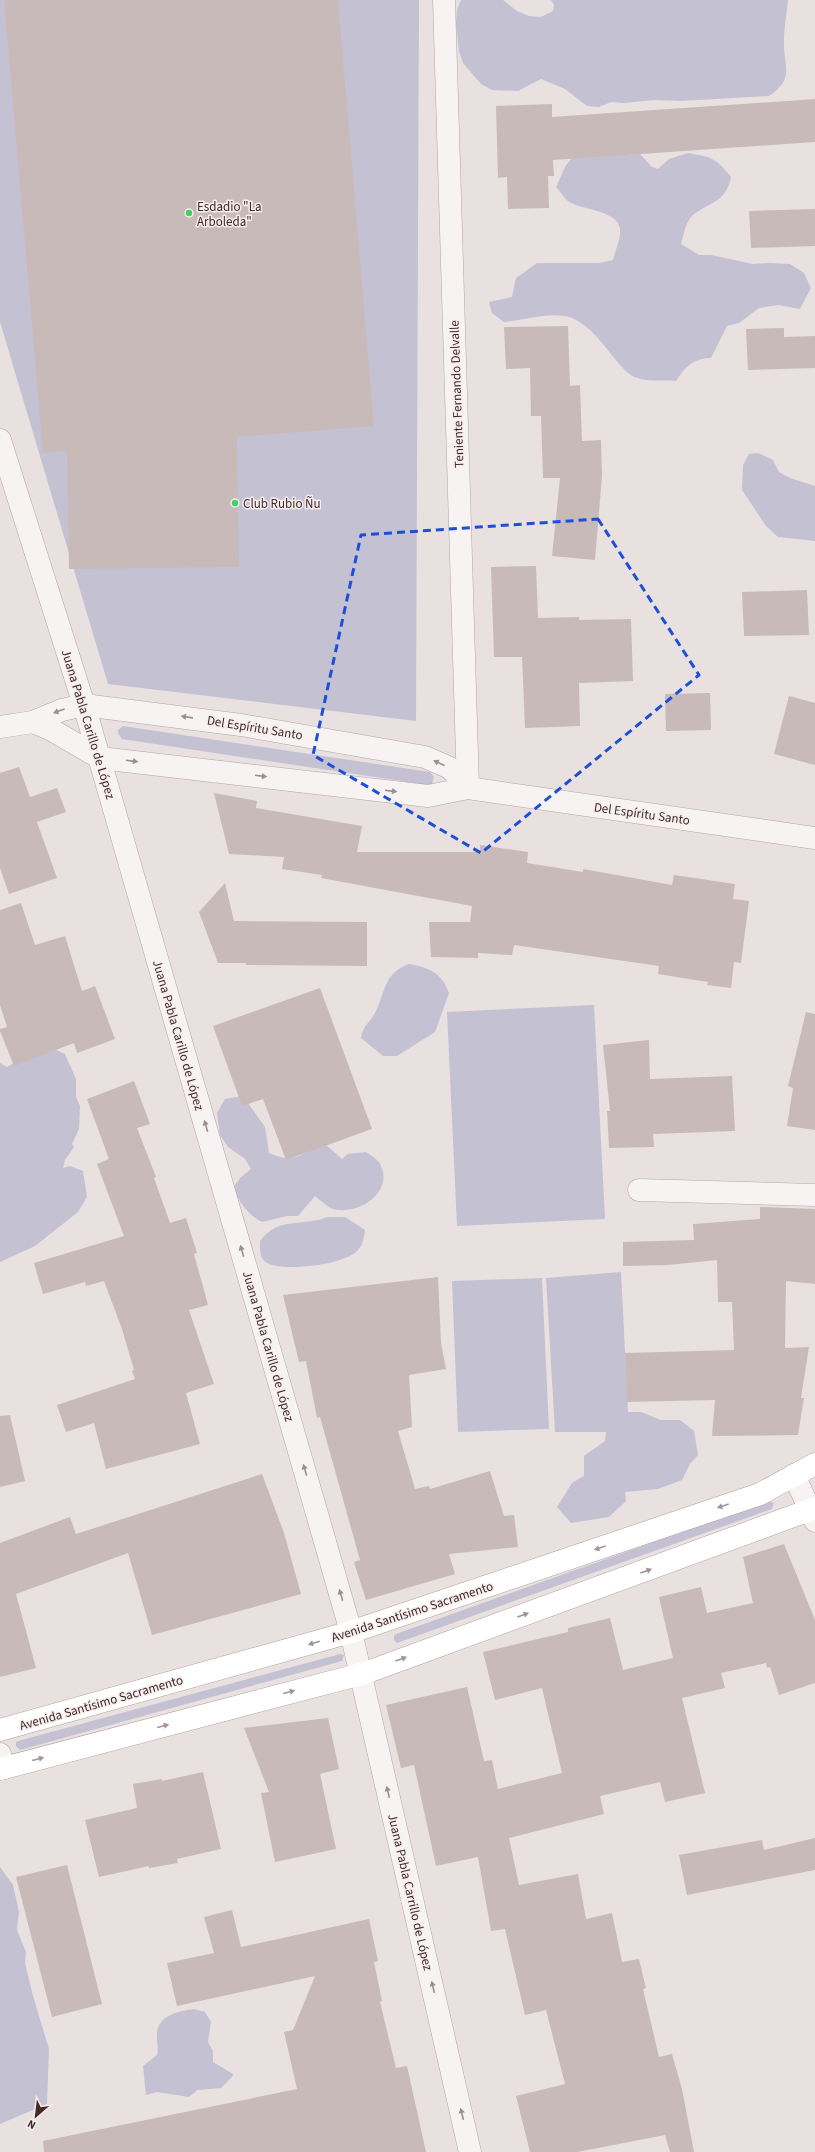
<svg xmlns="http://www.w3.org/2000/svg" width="815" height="2152" font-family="'Source Sans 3',sans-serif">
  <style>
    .green { fill: #c4c1d3 }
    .building { fill: #c9baba }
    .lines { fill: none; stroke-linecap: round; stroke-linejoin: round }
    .street-casing { stroke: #b3a5a5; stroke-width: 23 }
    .primary-casing { stroke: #b59f9f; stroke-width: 23 }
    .street { stroke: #f7f3f3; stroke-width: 22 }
    .primary { stroke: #fff; stroke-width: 22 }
    .oneway { fill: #9c8e8e }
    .oneway2 { fill: #a09494 }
    .marked { fill: none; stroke: #1d4ed8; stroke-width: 3; stroke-dasharray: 8 5; stroke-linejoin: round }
    .poi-dot { fill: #42d167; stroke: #f7efef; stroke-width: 1.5 }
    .labels { text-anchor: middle; stroke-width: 3; stroke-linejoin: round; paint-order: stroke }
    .poi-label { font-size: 13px; fill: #412928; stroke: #f7efef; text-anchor: start }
    .street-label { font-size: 13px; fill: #412928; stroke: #f7efef }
  </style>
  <rect width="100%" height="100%" fill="#e9e0e0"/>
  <g class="green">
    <path d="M 0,0 L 419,0 L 416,721 L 108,684 L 0,322 Z"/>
    <path d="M 461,0 L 503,0 L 517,11 L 529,16 L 541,17 L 553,11 L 554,5 L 551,0 L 788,0 C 787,13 784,27 784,41 C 783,66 796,78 769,96 L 680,101 L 654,100 L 624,103 L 611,102 L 599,107 L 587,106 L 565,89 L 541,79 L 518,91 L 492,90 L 481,84 L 463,63 L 459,51 L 456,23 L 457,10 Z"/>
    <path d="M 688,153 C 712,157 716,158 731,177 C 726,203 709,202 693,215 C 685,222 684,235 681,244 L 699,255 L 711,255 L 753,264 L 770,263 L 790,264 L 804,273 L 811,288 L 800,309 L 778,305 L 759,308 L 739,323 L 727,326 L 711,358 C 694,358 685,367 676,381 C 661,379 641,384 628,373 C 609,356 592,321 565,316 C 546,313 523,320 504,322 L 492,313 L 489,302 L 512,297 L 516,278 L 537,263 L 599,263 L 613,260 C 615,251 621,239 620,230 C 620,211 584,210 571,203 C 565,200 561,192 556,187 L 566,165 L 573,157 L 640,154 L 652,167 L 658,169 L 669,159 Z"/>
    <path d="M 758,453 L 773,460 L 779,472 L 790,478 L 815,486 L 815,541 L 778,537 L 766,526 L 742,490 L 743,465 L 749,454 Z"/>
    <path d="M 123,726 L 430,772 L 434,777 L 432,784 L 428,785 L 122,739 L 118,733 L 118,730 Z"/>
    <path d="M 409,964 C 430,968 441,972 449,993 L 435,1032 L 397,1056 L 383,1056 L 361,1038 C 362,1026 371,1022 376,1011 C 386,990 384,973 409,964 Z"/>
    <path d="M 594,1005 L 605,1219 L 457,1226 L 447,1012 Z"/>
    <path d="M 45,1045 L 65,1054 L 76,1079 L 76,1097 L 80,1106 L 79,1129 L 72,1144 L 74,1147 L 65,1160 L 63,1168 L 70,1166 L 83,1171 L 87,1197 L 78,1212 L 35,1246 L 0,1262 L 0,1063 L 7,1067 Z"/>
    <path d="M 243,1096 L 265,1127 L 269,1153 C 297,1165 299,1153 325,1144 L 342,1159 L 348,1154 L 366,1152 C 370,1155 378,1159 380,1164 C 395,1192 358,1216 333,1209 C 327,1207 320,1200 315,1196 L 298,1216 L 287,1216 L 262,1222 C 247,1214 240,1203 233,1188 L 240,1178 L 251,1169 L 245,1159 L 228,1147 L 220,1135 L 217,1113 L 225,1099 Z"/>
    <path d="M 327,1217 L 345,1217 L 365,1230 C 364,1237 363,1245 358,1250 C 346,1265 283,1272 267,1263 C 259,1259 260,1248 260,1241 C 279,1216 302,1227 327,1217 Z"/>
    <path d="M 621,1272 L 628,1412 L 641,1412 L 661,1420 L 680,1420 L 694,1431 L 698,1455 L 690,1464 L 682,1480 L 658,1489 L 625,1492 L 626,1501 L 609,1517 L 571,1523 L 557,1507 L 572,1483 L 584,1476 L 584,1456 L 605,1441 L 606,1432 L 555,1432 L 546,1278 Z"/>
    <path d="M 542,1278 L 549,1429 L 458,1432 L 452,1281 Z"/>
    <path d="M 769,1501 L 774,1503 L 772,1509 L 397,1643 L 394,1640 L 394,1636 L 396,1634 Z"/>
    <path d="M 340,1654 L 344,1655 L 342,1661 L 20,1750 L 16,1746 L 16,1742 L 18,1741 Z"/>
    <path d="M 0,1867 L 13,1885 L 19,1912 L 17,1930 L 26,1952 L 25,1963 L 33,1996 L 49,2049 L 47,2104 L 0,2124 Z"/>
    <path d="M 194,2009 L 205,2012 L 211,2022 L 208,2042 L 213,2051 L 213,2062 L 233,2074 L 232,2077 L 221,2088 L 198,2090 L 189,2097 L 157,2092 L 146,2095 L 143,2066 L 157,2055 C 159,2047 156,2041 157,2033 C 158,2015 180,2011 194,2009 Z"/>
  </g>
  <g class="building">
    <path d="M 4,0 L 338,0 L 374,426 L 237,437 L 239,567 L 69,569 L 67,451 L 43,453 Z"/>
    <path d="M 815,99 L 815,142 L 553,160 L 554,176 L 548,176 L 549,208 L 508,209 L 507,177 L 498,178 L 496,106 L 552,104 L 552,117 Z"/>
    <path d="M 815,209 L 815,246 L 751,248 L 749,211 Z"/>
    <path d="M 568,326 L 570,386 L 580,385 L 582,441 L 601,440 L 602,476 L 595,560 L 552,556 L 560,478 L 543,478 L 541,416 L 531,416 L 530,368 L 506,369 L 504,327 Z"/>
    <path d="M 784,328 L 784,337 L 815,336 L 815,368 L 748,370 L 746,329 Z"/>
    <path d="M 536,566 L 538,618 L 579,617 L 579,620 L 631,619 L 633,681 L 579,683 L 580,726 L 525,728 L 522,657 L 494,657 L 491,567 Z"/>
    <path d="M 807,590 L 809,635 L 744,636 L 742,592 Z"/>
    <path d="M 710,693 L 711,730 L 666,731 L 665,694 Z"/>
    <path d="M 789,696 L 815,703 L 815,765 L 774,754 Z"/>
    <path d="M 19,767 L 30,797 L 57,788 L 66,812 L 37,822 L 57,878 L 9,894 L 0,868 L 0,773 Z"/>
    <path d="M 214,793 L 257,801 L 256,808 L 362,826 L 357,852 L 480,852 L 480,845 L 528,852 L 527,863 L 583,872 L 583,869 L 672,885 L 674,875 L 735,884 L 733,899 L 749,901 L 741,963 L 734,962 L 731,988 L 707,985 L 708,982 L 658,974 L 659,966 L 514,945 L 512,955 L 478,953 L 478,958 L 431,957 L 429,922 L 470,922 L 472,906 L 321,878 L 322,875 L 282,869 L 284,857 L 229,854 Z"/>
    <path d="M 225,883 L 234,921 L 367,922 L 367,966 L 246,965 L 246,963 L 218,963 L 199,912 Z"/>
    <path d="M 21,903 L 35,945 L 65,936 L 82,991 L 95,986 L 115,1039 L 77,1053 L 74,1043 L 14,1066 L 0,1031 L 0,1029 L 7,1027 L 0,1005 L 0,910 Z"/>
    <path d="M 320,988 L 372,1129 L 286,1160 L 263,1099 L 242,1106 L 213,1026 Z"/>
    <path d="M 806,1012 L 815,1014 L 815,1130 L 787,1126 L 793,1088 L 788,1086 Z"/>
    <path d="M 649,1040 L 650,1079 L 732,1076 L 735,1131 L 653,1134 L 654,1147 L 609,1148 L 607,1111 L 610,1111 L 603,1045 Z"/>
    <path d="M 134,1081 L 150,1124 L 137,1128 L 156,1177 L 154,1178 L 170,1223 L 186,1218 L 197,1253 L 194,1254 L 208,1305 L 189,1310 L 214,1384 L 186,1393 L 200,1444 L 106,1469 L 94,1423 L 66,1432 L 57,1405 L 135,1379 L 132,1371 L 134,1370 L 122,1329 L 104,1281 L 86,1286 L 85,1282 L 43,1294 L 34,1263 L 124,1236 L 97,1164 L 109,1159 L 87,1099 Z"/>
    <path d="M 760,1207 L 815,1209 L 815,1284 L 786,1281 L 785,1348 L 809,1347 L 801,1398 L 804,1398 L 798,1435 L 712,1436 L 715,1400 L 627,1402 L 625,1353 L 734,1350 L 732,1302 L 718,1302 L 717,1260 L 668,1265 L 623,1266 L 623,1242 L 694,1240 L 693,1224 L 760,1219 Z"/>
    <path d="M 438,1277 L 441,1343 L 446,1369 L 409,1375 L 412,1427 L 398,1431 L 415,1489 L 429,1486 L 430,1489 L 490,1471 L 504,1516 L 514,1515 L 518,1547 L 449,1554 L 455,1574 L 366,1600 L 354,1562 L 360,1560 L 320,1417 L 317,1418 L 306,1361 L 299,1362 L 283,1295 Z"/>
    <path d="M 10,1415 L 25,1481 L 0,1487 L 0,1416 Z"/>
    <path d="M 262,1474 L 284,1533 L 301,1594 L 152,1635 L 128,1553 L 16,1594 L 36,1668 L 0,1677 L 0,1543 L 70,1517 L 76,1534 Z"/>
    <path d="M 784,1544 L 815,1620 L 815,1683 L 779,1695 L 770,1667 L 767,1668 L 766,1663 L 721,1673 L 725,1688 L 682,1698 L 705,1793 L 665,1802 L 660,1782 L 600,1796 L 604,1814 L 509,1838 L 519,1885 L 578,1874 L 586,1919 L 612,1913 L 622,1962 L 639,1959 L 646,1988 L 643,1989 L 659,2057 L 672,2054 L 682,2089 L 694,2152 L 670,2152 L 665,2135 L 577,2152 L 530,2152 L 516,2096 L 565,2084 L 546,2010 L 525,2015 L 505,1929 L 491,1931 L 478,1857 L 436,1866 L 414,1765 L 401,1768 L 386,1705 L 467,1687 L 484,1761 L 492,1760 L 498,1789 L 562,1773 L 542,1688 L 495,1700 L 483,1652 L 568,1632 L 568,1628 L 610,1618 L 623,1670 L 673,1658 L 659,1597 L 701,1587 L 707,1613 L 753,1603 L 743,1557 Z"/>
    <path d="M 328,1718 L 339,1769 L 320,1774 L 336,1849 L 275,1862 L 261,1793 L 269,1792 L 244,1728 Z"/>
    <path d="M 203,1772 L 221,1849 L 177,1859 L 178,1863 L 149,1868 L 149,1866 L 99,1877 L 85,1820 L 137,1808 L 133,1784 L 162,1779 L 162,1781 Z"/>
    <path d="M 815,1838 L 815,1870 L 687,1895 L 679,1855 L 762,1840 L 764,1850 Z"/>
    <path d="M 67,1865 L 102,2004 L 52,2017 L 16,1877 Z"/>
    <path d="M 232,1910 L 241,1947 L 369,1919 L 378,1961 L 374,1962 L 382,2001 L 380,2002 L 396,2068 L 407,2066 L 426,2152 L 44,2152 L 43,2141 L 297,2089 L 284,2032 L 293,2030 L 315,1976 L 177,2006 L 167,1963 L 214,1953 L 204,1917 Z"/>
  </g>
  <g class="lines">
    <defs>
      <g id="street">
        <path d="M 444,0 L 468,788"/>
        <path d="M 0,440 L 84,705 L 351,1632 L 470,2152"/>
        <path d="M 33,722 L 50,729 L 100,758 L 428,796 L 468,788 L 815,838"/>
        <path d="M 0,727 L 33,722 L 62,710 L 84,705 L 241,725 L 425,757 L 450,768 L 468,788"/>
        <path d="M 639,1190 L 815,1195"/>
        <path d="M 794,1475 L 815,1521"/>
        <path d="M 0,1754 L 4,1768"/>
      </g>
      <g id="primary">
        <path d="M 0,1730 L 351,1632 L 760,1494 L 815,1464"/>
        <path d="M 0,1769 L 365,1673 L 815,1508"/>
      </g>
    </defs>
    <use href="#street" class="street-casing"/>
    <use href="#primary" class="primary-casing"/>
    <use href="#street" class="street"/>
    <use href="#primary" class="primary"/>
  </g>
  <defs><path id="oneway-solid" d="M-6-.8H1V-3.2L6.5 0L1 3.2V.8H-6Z"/></defs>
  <g class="oneway">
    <use href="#oneway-solid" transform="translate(59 711) rotate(160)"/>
    <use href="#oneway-solid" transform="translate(187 717) rotate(-172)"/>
    <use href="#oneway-solid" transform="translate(132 761) rotate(7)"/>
    <use href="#oneway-solid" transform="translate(439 763) rotate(-156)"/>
    <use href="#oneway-solid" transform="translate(261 776) rotate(7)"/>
    <use href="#oneway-solid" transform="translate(391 791) rotate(7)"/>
    <use href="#oneway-solid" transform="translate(206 1126) rotate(-106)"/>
    <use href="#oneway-solid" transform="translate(242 1251) rotate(-106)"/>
    <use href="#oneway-solid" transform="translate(305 1470) rotate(-106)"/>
    <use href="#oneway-solid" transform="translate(341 1595) rotate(-106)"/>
    <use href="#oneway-solid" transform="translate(388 1792) rotate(-103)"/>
    <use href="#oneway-solid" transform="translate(433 1987) rotate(-103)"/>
    <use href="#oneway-solid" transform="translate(462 2114) rotate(-103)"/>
  </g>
  <g class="oneway2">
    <use href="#oneway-solid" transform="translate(723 1506) rotate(161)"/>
    <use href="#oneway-solid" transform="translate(600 1548) rotate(161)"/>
    <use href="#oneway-solid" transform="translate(646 1571) rotate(-20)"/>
    <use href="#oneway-solid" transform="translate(523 1615) rotate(-20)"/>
    <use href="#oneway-solid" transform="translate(314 1643) rotate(164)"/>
    <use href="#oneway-solid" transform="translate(401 1659) rotate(-20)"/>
    <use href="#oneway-solid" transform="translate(289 1692) rotate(-15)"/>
    <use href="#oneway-solid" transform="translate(163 1726) rotate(-15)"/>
    <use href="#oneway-solid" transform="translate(38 1759) rotate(-15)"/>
  </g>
  <path class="marked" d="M 598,519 L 699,675 L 481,853 L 313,755 L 361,535 Z"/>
  <g class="poi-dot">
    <circle cx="189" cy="213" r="4"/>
    <circle cx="235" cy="503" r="4"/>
  </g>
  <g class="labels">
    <g class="poi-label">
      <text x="197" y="211">Esdadio "La<tspan x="197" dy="15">Arboleda"</tspan></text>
      <text x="243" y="508">Club Rubio Ñu</text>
    </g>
    <g class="street-label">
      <text transform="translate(456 394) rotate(-92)" y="5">Teniente Fernando Delvalle</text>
      <text transform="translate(89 724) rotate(73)" y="5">Juana Pabla Carillo de López</text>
      <text transform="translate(255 727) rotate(9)" y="5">Del Espíritu Santo</text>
      <text transform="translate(642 813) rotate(8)" y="5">Del Espíritu Santo</text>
      <text transform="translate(179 1035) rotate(74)" y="5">Juana Pabla Carillo de López</text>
      <text transform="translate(269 1346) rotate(74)" y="5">Juana Pabla Carillo de López</text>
      <text transform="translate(412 1611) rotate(-18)" y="5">Avenida Santísimo Sacramento</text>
      <text transform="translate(101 1702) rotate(-16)" y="5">Avenida Santísimo Sacramento</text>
      <text transform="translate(411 1892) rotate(77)" y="5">Juana Pabla Carrillo de López</text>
    </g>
  </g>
  <g transform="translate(36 2116) rotate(208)" stroke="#f7efef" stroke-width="3" paint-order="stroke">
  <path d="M0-3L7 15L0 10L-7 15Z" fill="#412928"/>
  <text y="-6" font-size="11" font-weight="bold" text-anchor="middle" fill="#412928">N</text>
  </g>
</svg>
